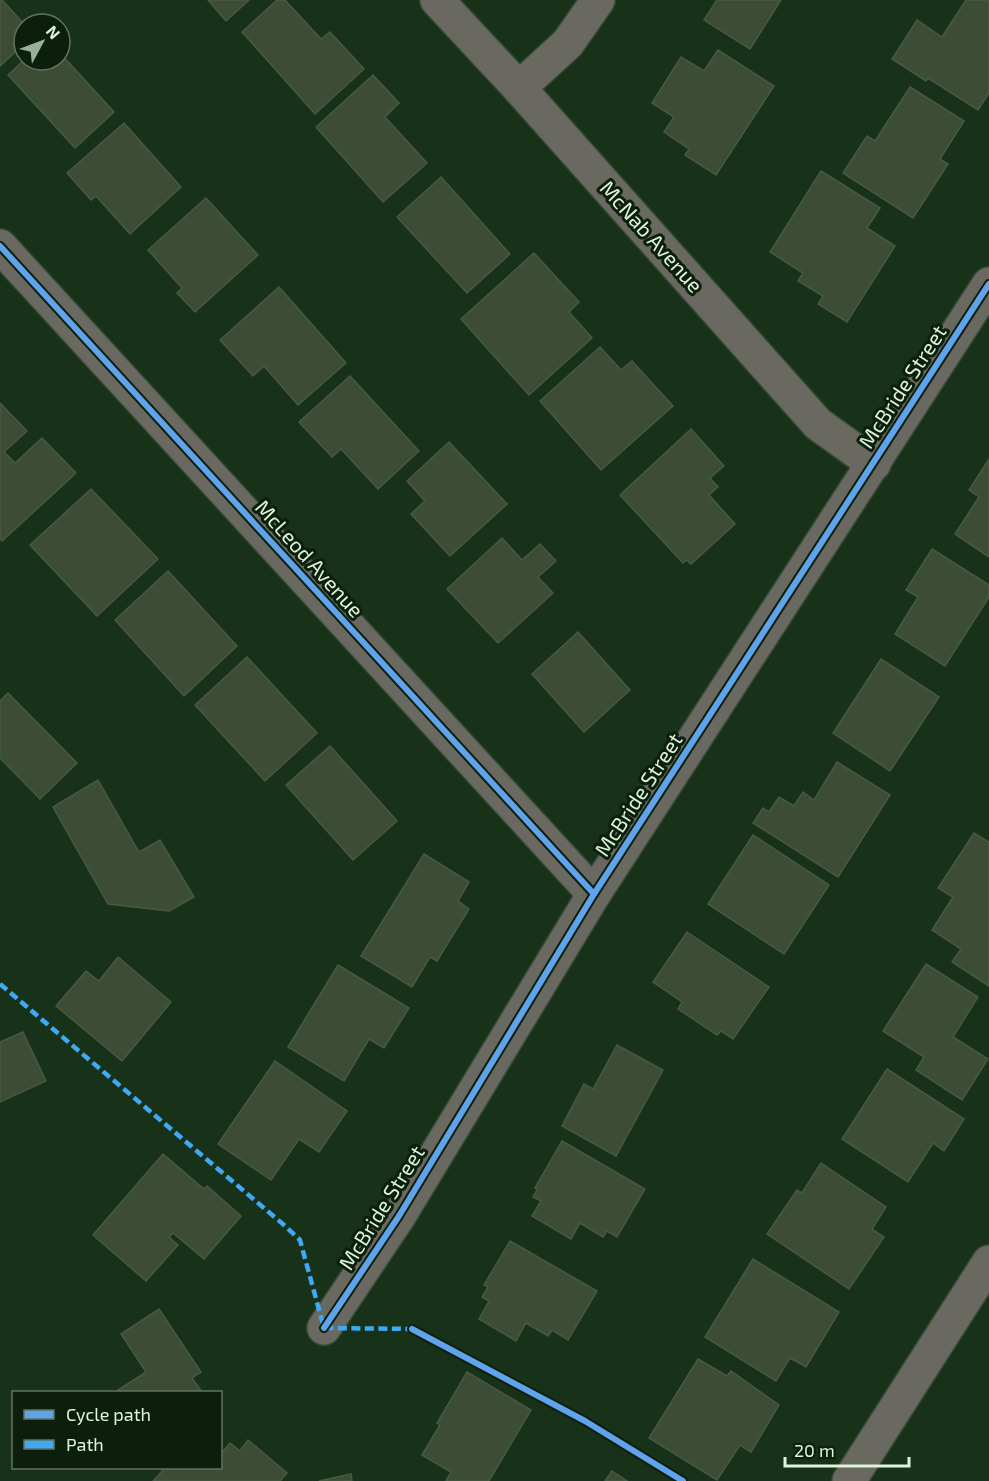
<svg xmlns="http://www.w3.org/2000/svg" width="989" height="1481" font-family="'Exo 2',sans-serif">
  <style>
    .building { fill: #3d4d35; stroke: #485942; stroke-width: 1.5 }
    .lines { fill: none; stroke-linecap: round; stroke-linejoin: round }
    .minor-casing { stroke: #364b37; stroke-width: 36 }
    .path { stroke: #656b61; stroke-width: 4; stroke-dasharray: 3 3; stroke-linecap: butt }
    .minor { stroke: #6a6961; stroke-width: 33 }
    .quiet { stroke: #3fa9f5; stroke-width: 4.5; stroke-dasharray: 9 4.5; stroke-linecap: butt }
    .cycleway-casing { stroke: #0c1f0c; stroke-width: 10 }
    .cycleway { stroke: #60a3ed; stroke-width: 6 }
    .labels { text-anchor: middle; stroke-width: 6; stroke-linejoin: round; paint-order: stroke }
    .street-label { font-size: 21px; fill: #dbf4da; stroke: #0c1f0c }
  </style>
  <rect width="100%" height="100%" fill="#18321a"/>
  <g class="building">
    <path d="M 0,0 L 2,0 L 24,24 L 24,44 L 0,66 Z"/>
    <path d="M 208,0 L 249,0 L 226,21 Z"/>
    <path d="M 277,0 L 285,0 L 321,39 L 330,32 L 364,69 L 315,114 L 242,32 Z"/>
    <path d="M 717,0 L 781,0 L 750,49 L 704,20 Z"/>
    <path d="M 966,0 L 989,0 L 989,93 L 978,110 L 928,78 L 926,81 L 892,59 L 917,20 L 942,37 Z"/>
    <path d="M 718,50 L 774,86 L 716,175 L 685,155 L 689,149 L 664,132 L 674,117 L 652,103 L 681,57 L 704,71 Z"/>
    <path d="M 60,53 L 114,112 L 75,148 L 8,75 L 24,60 L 60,60 Z"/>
    <path d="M 373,75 L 399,103 L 385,117 L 427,163 L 383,202 L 316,127 Z"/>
    <path d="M 910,87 L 964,121 L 940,159 L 948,164 L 913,218 L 843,173 L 867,136 L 875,141 Z"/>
    <path d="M 124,123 L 181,187 L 130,234 L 96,196 L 91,200 L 67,173 Z"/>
    <path d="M 821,171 L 880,208 L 867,228 L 895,246 L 847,322 L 818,304 L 823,296 L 798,281 L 803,273 L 770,252 Z"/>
    <path d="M 441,177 L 510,254 L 467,293 L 397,217 Z"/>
    <path d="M 206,198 L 258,255 L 195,312 L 177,293 L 182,288 L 148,250 Z"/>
    <path d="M 534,253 L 579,302 L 569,312 L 592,338 L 529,395 L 461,319 Z"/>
    <path d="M 279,287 L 346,363 L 298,405 L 264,366 L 253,376 L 220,340 Z"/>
    <path d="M 600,347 L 621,370 L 632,361 L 673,406 L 601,470 L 540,401 Z"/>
    <path d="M 350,376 L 419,451 L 378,489 L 341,449 L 332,457 L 299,422 Z"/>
    <path d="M 0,403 L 27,431 L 4,452 L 15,463 L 42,438 L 76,473 L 2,541 L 0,539 Z"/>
    <path d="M 691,429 L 724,466 L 710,478 L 718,487 L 709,495 L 735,524 L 691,564 L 687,560 L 683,563 L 620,495 Z"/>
    <path d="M 449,442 L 507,504 L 450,556 L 411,514 L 425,501 L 407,481 Z"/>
    <path d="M 989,459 L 989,557 L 955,534 L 979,497 L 969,490 Z"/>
    <path d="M 91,489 L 158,559 L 97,616 L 30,545 Z"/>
    <path d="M 502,538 L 522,560 L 540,544 L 556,561 L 538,577 L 553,593 L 498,643 L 447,589 Z"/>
    <path d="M 932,549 L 989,585 L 989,597 L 945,666 L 895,634 L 918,597 L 906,590 Z"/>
    <path d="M 168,571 L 237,646 L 184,696 L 115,620 Z"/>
    <path d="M 578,632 L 630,690 L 584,732 L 532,674 Z"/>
    <path d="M 247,657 L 317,733 L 265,781 L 195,705 Z"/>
    <path d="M 881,659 L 939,697 L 890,771 L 833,733 Z"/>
    <path d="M 8,693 L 77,763 L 40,799 L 0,758 L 0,701 Z"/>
    <path d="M 330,746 L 397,821 L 353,860 L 286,785 Z"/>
    <path d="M 837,762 L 890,795 L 838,877 L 753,823 L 763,808 L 769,812 L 779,797 L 794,806 L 803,792 L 814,800 Z"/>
    <path d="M 98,780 L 139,852 L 160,840 L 194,897 L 169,911 L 108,904 L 53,807 Z"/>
    <path d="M 974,833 L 989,842 L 989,986 L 952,962 L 961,949 L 932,930 L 953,897 L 938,888 Z"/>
    <path d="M 753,835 L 829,885 L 784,954 L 708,904 Z"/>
    <path d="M 424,854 L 469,882 L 458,901 L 469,909 L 437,961 L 430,957 L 412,987 L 361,956 Z"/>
    <path d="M 687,932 L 769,987 L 733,1039 L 721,1031 L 717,1035 L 678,1009 L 682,1002 L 653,982 Z"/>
    <path d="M 118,957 L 171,1002 L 122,1061 L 56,1006 L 86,971 L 99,981 Z"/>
    <path d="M 926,964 L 978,997 L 953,1037 L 988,1059 L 962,1100 L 916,1070 L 924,1057 L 883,1031 Z"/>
    <path d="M 338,965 L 409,1008 L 384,1048 L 369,1039 L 344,1081 L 288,1047 Z"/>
    <path d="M 23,1032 L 46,1081 L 0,1102 L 0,1042 Z"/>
    <path d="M 617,1045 L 663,1070 L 616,1156 L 562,1126 L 584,1084 L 593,1089 Z"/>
    <path d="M 275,1061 L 347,1111 L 319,1152 L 299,1139 L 271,1180 L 218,1144 Z"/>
    <path d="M 887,1069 L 964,1119 L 944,1151 L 933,1143 L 908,1182 L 842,1139 Z"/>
    <path d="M 562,1141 L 645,1189 L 617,1237 L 607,1231 L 603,1237 L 580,1223 L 571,1239 L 532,1216 L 541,1201 L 533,1197 L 537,1190 L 535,1188 Z"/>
    <path d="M 163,1154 L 204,1189 L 207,1186 L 241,1216 L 204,1259 L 173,1233 L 169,1237 L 178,1245 L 146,1281 L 93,1235 Z"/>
    <path d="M 821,1163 L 886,1207 L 872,1229 L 884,1237 L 849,1289 L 767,1234 L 797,1190 L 802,1193 Z"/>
    <path d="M 510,1241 L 597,1291 L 568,1340 L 552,1330 L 548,1336 L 526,1323 L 516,1341 L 479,1319 L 489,1301 L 482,1297 L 488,1287 L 484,1285 Z"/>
    <path d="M 753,1259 L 839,1312 L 806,1367 L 790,1358 L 776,1381 L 705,1337 Z"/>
    <path d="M 159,1309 L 201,1372 L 192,1378 L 202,1392 L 115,1392 L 146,1372 L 121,1334 Z"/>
    <path d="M 698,1359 L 727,1376 L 731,1371 L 779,1405 L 751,1452 L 740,1445 L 717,1480 L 649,1438 Z"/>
    <path d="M 467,1372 L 531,1410 L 489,1481 L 446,1481 L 451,1472 L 422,1455 L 440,1425 L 437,1423 Z"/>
    <path d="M 248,1440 L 287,1473 L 280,1481 L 153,1481 L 165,1468 L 220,1468 L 220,1455 L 230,1443 L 240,1451 Z"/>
    <path d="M 612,1471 L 627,1481 L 605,1481 Z"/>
    <path d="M 351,1474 L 352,1481 L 319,1481 Z"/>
  </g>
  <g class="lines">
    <defs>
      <g id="minor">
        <path d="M 437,0 L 519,88 L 818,424 L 874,464"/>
        <path d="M 519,88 L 568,43 L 598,0"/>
        <path d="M 0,246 L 594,894"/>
        <path d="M 324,1328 L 399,1216 L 594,894 L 989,284"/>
        <path d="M 849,1481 L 989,1262"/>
      </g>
    </defs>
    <use href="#minor" class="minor-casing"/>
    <path class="path" d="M 412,1329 L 585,1421 L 683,1481"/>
    <use href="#minor" class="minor"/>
    <path class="quiet" d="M 0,984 L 284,1225 L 300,1240 L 324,1328 L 412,1329"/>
    <defs>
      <g id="cycleway">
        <path d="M 0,246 L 594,894"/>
        <path d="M 324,1328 L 399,1216 L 594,894 L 989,284"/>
        <path d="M 412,1329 L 585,1421 L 683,1481"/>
      </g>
    </defs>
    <use href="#cycleway" class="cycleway-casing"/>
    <use href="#cycleway" class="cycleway"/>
  </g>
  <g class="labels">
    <g class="street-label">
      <text transform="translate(651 237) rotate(48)" y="7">McNab Avenue</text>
      <text transform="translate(903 387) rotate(-57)" y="7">McBride Street</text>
      <text transform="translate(309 559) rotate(48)" y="7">McLeod Avenue</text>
      <text transform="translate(639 795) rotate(-57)" y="7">McBride Street</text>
      <text transform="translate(382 1208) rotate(-58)" y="7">McBride Street</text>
    </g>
  </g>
  <rect x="12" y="1391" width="210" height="78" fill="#0c1f0c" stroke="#5f745e" stroke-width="1.5"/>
  <rect x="24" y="1410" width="30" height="9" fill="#60a3ed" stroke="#5f745e" stroke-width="1.5"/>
  <text x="66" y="1421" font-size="18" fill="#dbf4da">Cycle path</text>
  <rect x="24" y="1440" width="30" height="9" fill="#3fa9f5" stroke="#5f745e" stroke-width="1.5"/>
  <text x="66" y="1451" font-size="18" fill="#dbf4da">Path</text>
  <g transform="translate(42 42) rotate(49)"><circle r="28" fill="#0c1f0c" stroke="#5f745e" stroke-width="1.5"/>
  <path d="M0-4.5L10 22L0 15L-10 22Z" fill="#97b097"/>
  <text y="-9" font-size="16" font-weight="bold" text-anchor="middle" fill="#dbf4da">N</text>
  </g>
  <path d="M785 1457v9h124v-9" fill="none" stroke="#dbf4da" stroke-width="3"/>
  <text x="794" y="1457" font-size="18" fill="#dbf4da" stroke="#0c1f0c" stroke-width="4.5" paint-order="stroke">20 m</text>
</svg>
